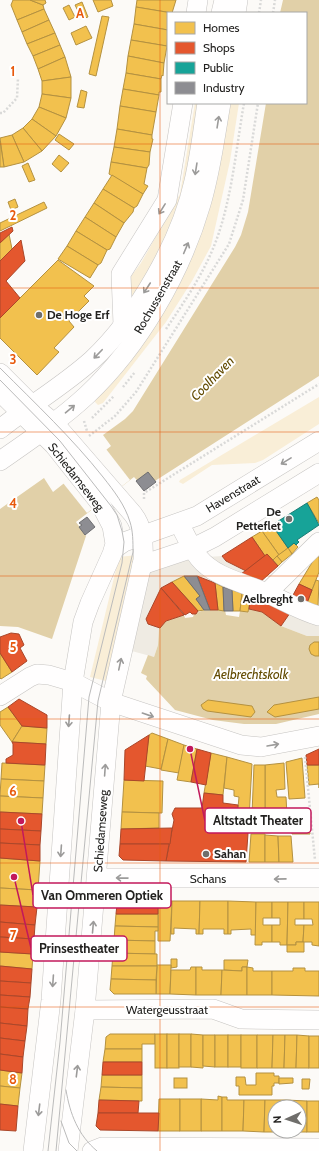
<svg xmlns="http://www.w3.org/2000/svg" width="319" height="1151" font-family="Cabin,sans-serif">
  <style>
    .built { fill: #efebe3 }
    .green { fill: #f9eed7 }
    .water { fill: #e1d0a8 }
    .pier { fill: #fcfaf7 }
    .homes { fill: #f2c14e; stroke: #b49140 }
    .shops { fill: #e4572e; stroke: #aa472a }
    .public { fill: #17a398; stroke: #1b7c74 }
    .industry { fill: #8d8d92; stroke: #6d6d70 }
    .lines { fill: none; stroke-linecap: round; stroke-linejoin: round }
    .minor-casing { stroke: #c6c4c2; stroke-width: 20 }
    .path { stroke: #d9d9d8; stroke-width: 2.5; stroke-dasharray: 2 2; stroke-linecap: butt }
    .minor { stroke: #fffefe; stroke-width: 19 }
    .tram { stroke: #bbb; stroke-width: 1 }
    .oneway { stroke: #9c9b9a }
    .grid { fill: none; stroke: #e8590c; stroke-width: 1; stroke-opacity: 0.55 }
    .poi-dot { fill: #6f6e6b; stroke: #fff; stroke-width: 1.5 }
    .labels { text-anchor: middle; stroke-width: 4; stroke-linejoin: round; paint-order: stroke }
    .street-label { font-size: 12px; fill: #232220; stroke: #fff }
    .poi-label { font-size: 12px; font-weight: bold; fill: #232220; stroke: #fff; text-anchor: start }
    .water-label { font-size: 13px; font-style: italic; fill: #634b02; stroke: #fff }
    .grid-label { font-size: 13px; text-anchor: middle; font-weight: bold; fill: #e8590c; stroke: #fff; stroke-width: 4; stroke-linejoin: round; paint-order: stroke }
    .leader { fill: none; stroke: #c2185b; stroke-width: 1.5 }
    .callout-dot { fill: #c2185b; stroke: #fff; stroke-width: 1.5 }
    .callout { fill: #fff; stroke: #c2185b; stroke-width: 1.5 }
    .callout-label { font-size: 13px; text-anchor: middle; font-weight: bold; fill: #232220 }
  </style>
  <rect width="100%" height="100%" fill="#fcfaf7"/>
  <path class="built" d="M 222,556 L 226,561 L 246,571 L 259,583 L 319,606 L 319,636 L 307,636 L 281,626 L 289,613 L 251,596 L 197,576 L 184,576 L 161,588 L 146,619 L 159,628 L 158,645 L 154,657 L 128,650 L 146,575 L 153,568 L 178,559 Z"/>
  <g class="green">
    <path d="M 195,103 L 201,103 L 194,151 L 172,231 L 134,295 L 132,295 L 129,284 L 129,279 L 141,263 L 180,194 Z"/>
    <path d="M 228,103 L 239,103 L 230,161 L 211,246 L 192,281 L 166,322 L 103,403 L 98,405 L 95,402 L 96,396 Z"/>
    <path d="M 319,397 L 319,424 L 263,460 L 255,463 L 212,465 L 183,484 L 179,482 L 180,480 Z"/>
    <path d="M 137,555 L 106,681 L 90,677 L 119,557 Z"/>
  </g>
  <g class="water">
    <path d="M 283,0 L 319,0 L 319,376 L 144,488 L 134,477 L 76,522 L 86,536 L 52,639 L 18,627 L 0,626 L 0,509 L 44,478 L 53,492 L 111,446 L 103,435 L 125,419 L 133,411 L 235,247 L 241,235 L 248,212 L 266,103 L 306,103 L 306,13 L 280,13 Z"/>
    <path d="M 249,609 L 262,612 L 281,626 L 307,636 L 319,636 L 319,714 L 276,724 L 244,724 L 213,720 L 175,710 L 146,679 L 147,676 L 141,673 L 148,655 L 154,657 L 158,645 L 159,628 L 166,621 L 184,615 L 185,618 L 193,617 L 194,614 L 204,610 L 225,610 L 226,615 L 239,617 L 240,611 L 248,612 Z"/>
  </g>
  <path class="pier" d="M 106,449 L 130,480 L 87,513 L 63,483 Z"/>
  <g class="homes">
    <path d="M 13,0 L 30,0 L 43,5 L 44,9 L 17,20 L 11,5 Z"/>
    <path d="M 30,0 L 45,0 L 46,3 L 43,5 Z"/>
    <path d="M 93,0 L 111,0 L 113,6 L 98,12 Z"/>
    <path d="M 137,0 L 176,0 L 172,13 L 136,7 Z"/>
    <path d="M 82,2 L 88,17 L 82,19 L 75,5 Z"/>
    <path d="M 69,5 L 75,17 L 69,20 L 63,8 Z"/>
    <path d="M 136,7 L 172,13 L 168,13 L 168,30 L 134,24 Z"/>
    <path d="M 44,9 L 49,20 L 22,32 L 17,20 Z"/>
    <path d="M 102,16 L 109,17 L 96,76 L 89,74 Z"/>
    <path d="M 49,20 L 55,33 L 27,44 L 22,32 Z"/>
    <path d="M 134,24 L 168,30 L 167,46 L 131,40 Z"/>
    <path d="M 86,26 L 92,38 L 76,45 L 71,33 Z"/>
    <path d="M 55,33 L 60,45 L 33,56 L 27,44 Z"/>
    <path d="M 131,40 L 167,46 L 164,63 L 128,56 Z"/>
    <path d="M 60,45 L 65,57 L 38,69 L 33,56 Z"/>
    <path d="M 128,56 L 164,63 L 163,76 L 162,75 L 161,79 L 126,73 Z"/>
    <path d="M 65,57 L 71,77 L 42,81 L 38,69 Z"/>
    <path d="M 126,73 L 161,79 L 161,92 L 159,92 L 159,95 L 123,89 Z"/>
    <path d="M 71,77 L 71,98 L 42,94 L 42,81 Z"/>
    <path d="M 123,89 L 159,95 L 156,112 L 120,106 Z"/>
    <path d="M 81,90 L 87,92 L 84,108 L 77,107 Z"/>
    <path d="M 42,94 L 71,98 L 66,118 L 39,107 Z"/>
    <path d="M 120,106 L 156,112 L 152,135 L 117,129 Z"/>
    <path d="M 39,107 L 66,118 L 56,136 L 32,119 Z"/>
    <path d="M 32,119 L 56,136 L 42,151 L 23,128 Z"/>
    <path d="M 23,128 L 42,151 L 24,162 L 12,135 Z"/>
    <path d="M 117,129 L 152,135 L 152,139 L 153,139 L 150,152 L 114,147 Z"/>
    <path d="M 59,134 L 74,144 L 69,150 L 55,140 Z"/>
    <path d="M 12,135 L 24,162 L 4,167 L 0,138 Z"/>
    <path d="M 0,141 L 4,167 L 0,167 Z"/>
    <path d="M 114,147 L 150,152 L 149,165 L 147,168 L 111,162 Z"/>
    <path d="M 59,155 L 69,163 L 61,172 L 52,164 Z"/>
    <path d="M 111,162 L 147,168 L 144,184 L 148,186 L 143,194 L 109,174 Z"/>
    <path d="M 28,163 L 35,180 L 29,182 L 22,166 Z"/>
    <path d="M 112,175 L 143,194 L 137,206 L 134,208 L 103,189 Z"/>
    <path d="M 103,189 L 134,208 L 133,212 L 124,223 L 94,203 Z"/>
    <path d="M 15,199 L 18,207 L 11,210 L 8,202 Z"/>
    <path d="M 44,202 L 47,208 L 0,231 L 0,223 Z"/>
    <path d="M 94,203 L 124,223 L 116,237 L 85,217 Z"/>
    <path d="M 85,217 L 116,237 L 110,249 L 107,250 L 76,231 Z"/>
    <path d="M 76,231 L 107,250 L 101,263 L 98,265 L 67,246 Z"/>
    <path d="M 9,234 L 12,249 L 0,261 L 0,243 Z"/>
    <path d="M 67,246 L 98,265 L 90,278 L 58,259 Z"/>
    <path d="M 58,260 L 94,286 L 84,296 L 89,301 L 69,321 L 74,327 L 54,348 L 59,352 L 37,375 L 0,338 L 0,318 Z"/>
    <path d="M 317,497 L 319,500 L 319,523 L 307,503 Z"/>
    <path d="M 272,525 L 288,548 L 279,555 L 262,531 Z"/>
    <path d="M 262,531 L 279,555 L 273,560 L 267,554 L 265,556 L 252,537 Z"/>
    <path d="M 294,543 L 298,547 L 292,554 L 288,548 Z"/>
    <path d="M 288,548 L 292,554 L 282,562 L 277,556 Z"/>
    <path d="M 277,556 L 282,562 L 278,566 L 273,560 Z"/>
    <path d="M 316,556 L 319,557 L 319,572 L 312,590 L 299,584 Z"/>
    <path d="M 184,576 L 200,596 L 196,599 L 204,610 L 198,611 L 172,582 Z"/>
    <path d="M 316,580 L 319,581 L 318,606 L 307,603 Z"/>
    <path d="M 215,583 L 223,587 L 224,611 L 218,610 Z"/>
    <path d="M 232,590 L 242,593 L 240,611 L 233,611 Z"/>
    <path d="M 242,593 L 251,596 L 248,612 L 240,611 Z"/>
    <path d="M 314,642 L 319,642 L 319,656 L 315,656 L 311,654 L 309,649 L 310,645 Z"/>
    <path d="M 0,653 L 12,672 L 1,679 L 0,678 Z"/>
    <path d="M 319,697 L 319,709 L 275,717 L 267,712 L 274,705 Z"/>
    <path d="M 208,700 L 252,706 L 255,712 L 251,717 L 207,711 L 203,709 L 201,705 Z"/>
    <path d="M 8,707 L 22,726 L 12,742 L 0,725 L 0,712 Z"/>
    <path d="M 22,726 L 47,728 L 46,744 L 12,742 Z"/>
    <path d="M 152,733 L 168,739 L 161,769 L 145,766 L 149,735 Z"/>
    <path d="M 168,739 L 184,745 L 179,773 L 161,770 Z"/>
    <path d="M 184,745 L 197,749 L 191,782 L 177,780 Z"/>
    <path d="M 211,753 L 227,757 L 223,795 L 204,793 Z"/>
    <path d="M 227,757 L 252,764 L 249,819 L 237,818 L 239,797 L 234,796 L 234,790 L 224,788 Z"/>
    <path d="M 302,758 L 305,798 L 289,799 L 286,762 Z"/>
    <path d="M 2,763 L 45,765 L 44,781 L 1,779 Z"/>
    <path d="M 284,763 L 285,789 L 276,790 L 277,797 L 286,797 L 287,815 L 268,817 L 268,809 L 265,810 L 265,765 Z"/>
    <path d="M 254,765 L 265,765 L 265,810 L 268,809 L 268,812 L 252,814 Z"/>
    <path d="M 307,765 L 319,765 L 319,788 L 319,784 L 309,785 Z"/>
    <path d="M 1,779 L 44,781 L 43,798 L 0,796 Z"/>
    <path d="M 124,780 L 163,781 L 162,813 L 122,812 Z"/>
    <path d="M 0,796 L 43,798 L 42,814 L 0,812 Z"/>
    <path d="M 122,812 L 159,813 L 159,828 L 121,829 Z"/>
    <path d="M 290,817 L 307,817 L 310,834 L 292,834 Z"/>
    <path d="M 251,834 L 265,834 L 265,862 L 249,862 Z"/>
    <path d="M 265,835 L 278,836 L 279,862 L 265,862 Z"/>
    <path d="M 278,836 L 291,836 L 293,862 L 279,862 Z"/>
    <path d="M 0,858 L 40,861 L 38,890 L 0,888 Z"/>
    <path d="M 0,888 L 38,890 L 37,907 L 0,905 Z"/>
    <path d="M 158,901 L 172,901 L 170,941 L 158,941 Z"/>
    <path d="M 172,901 L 200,901 L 199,934 L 196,934 L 196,929 L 174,928 L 174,934 L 171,934 Z"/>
    <path d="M 200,901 L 228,901 L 228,934 L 224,934 L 224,929 L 203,929 L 203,934 L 199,934 Z"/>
    <path d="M 228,901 L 256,902 L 256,935 L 251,935 L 251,929 L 231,930 L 231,934 L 228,934 Z"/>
    <path d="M 256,902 L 272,902 L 272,918 L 263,918 L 263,925 L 272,925 L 272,942 L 262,942 L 262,945 L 255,945 Z"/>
    <path d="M 272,902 L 288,902 L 287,945 L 280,945 L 280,942 L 272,942 L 272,925 L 280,925 L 280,918 L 272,918 Z"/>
    <path d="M 288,902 L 304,902 L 304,919 L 295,919 L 295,925 L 304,925 L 303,942 L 296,942 L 296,945 L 287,945 Z"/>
    <path d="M 304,902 L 319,902 L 319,946 L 312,945 L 312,942 L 303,942 L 304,925 L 313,925 L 312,919 L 304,919 Z"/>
    <path d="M 116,914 L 158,914 L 158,927 L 115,926 Z"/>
    <path d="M 115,926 L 158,927 L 158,931 L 155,931 L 155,941 L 114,940 Z"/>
    <path d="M 114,940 L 155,941 L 155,954 L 113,953 Z"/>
    <path d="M 296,942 L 304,942 L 304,952 L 287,952 L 287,945 L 296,945 Z"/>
    <path d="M 0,952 L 33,954 L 32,969 L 0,966 Z"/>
    <path d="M 113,953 L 157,954 L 157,966 L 112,966 Z"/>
    <path d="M 171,959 L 177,959 L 177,967 L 171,968 Z"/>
    <path d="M 224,960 L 248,960 L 247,967 L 242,967 L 242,971 L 224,970 Z"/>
    <path d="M 157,965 L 171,965 L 170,994 L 156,994 Z"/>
    <path d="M 112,966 L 157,966 L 156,980 L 111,979 Z"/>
    <path d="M 191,967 L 196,967 L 196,995 L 170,994 L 171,970 L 190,970 Z"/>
    <path d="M 196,967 L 202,967 L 202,970 L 222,970 L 221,995 L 196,995 Z"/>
    <path d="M 242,967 L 247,967 L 247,995 L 221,995 L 222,970 L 242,971 Z"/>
    <path d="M 247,967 L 253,968 L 253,971 L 272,971 L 272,995 L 247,995 Z"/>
    <path d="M 293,968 L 305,968 L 305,971 L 319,971 L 319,996 L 272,995 L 272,971 L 293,971 Z"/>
    <path d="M 111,979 L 156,980 L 156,994 L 114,994 L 110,990 Z"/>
    <path d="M 110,1034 L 155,1034 L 155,1044 L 142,1044 L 142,1049 L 105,1049 L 106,1037 Z"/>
    <rect x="155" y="1034" width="12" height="34"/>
    <rect x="167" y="1034" width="12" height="34"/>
    <rect x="179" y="1034" width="12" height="33"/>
    <path d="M 191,1034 L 203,1035 L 203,1068 L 191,1067 Z"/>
    <path d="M 203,1035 L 215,1035 L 215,1067 L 203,1066 Z"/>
    <rect x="215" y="1035" width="13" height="32"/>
    <rect x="228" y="1035" width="13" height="32"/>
    <rect x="241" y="1035" width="16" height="33"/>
    <path d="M 257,1035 L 273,1035 L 272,1068 L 257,1068 Z"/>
    <path d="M 273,1035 L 285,1035 L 284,1068 L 272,1068 Z"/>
    <path d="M 285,1035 L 297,1035 L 296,1068 L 284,1068 Z"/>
    <path d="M 297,1035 L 309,1036 L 309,1068 L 296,1068 Z"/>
    <rect x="309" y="1036" width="10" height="32"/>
    <path d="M 105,1049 L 142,1049 L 142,1062 L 103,1062 Z"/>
    <path d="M 0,1070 L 22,1073 L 20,1088 L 0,1086 Z"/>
    <path d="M 256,1073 L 274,1073 L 274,1076 L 279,1076 L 279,1083 L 274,1083 L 274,1086 L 272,1086 L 272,1095 L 239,1095 L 239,1086 L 236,1086 L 236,1077 L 245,1077 L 246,1085 L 256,1085 Z"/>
    <path d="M 102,1075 L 142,1075 L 142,1088 L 101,1087 Z"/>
    <rect x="174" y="1078" width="13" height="10"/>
    <path d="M 279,1078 L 293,1078 L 293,1083 L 279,1084 Z"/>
    <path d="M 302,1079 L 310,1079 L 309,1089 L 302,1089 Z"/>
    <path d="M 0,1086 L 20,1088 L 18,1106 L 0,1104 Z"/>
    <path d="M 101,1087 L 142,1088 L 142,1101 L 99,1100 Z"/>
    <path d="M 218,1096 L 222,1097 L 222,1131 L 201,1131 L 201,1099 L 218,1100 Z"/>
    <path d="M 222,1097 L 227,1097 L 227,1100 L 244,1100 L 243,1131 L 222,1131 Z"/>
    <path d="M 159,1099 L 180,1099 L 180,1131 L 158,1131 Z"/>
    <rect x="180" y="1099" width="21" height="32"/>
    <path d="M 244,1100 L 265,1100 L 264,1132 L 243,1131 Z"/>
    <path d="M 265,1100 L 286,1100 L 286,1107 L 275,1107 L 275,1131 L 286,1132 L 264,1132 Z"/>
    <path d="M 286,1100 L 307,1101 L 307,1132 L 286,1132 L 299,1131 L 299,1107 L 286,1107 Z"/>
    <rect x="307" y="1101" width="12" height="31"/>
  </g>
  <g class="shops">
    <path d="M 12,227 L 13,231 L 0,243 L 0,233 Z"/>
    <path d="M 21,240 L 25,261 L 6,281 L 20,298 L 0,318 L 0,261 Z"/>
    <path d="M 252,537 L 265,556 L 246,571 L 226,561 L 222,556 Z"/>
    <path d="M 267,554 L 278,566 L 259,583 L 241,574 Z"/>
    <path d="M 197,576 L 215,583 L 218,610 L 210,610 Z"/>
    <path d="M 172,582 L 198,611 L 196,614 L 192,614 L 190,612 L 185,615 L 161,588 Z"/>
    <path d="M 299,584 L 312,590 L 307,603 L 292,597 Z"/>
    <path d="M 161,588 L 184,615 L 166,621 L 160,628 L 148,624 L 146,619 Z"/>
    <path d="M 251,596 L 290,613 L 281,626 L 262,612 L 249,609 Z"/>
    <path d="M 11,633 L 19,634 L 24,645 L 20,648 L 27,661 L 12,672 L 0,653 L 0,637 Z"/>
    <path d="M 19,699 L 47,715 L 47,728 L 22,726 L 8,707 Z"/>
    <path d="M 149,735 L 144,781 L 124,780 L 125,750 Z"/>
    <path d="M 12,742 L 46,744 L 45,765 L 6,763 L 6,759 L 13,755 L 13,744 Z"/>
    <path d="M 197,749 L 211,753 L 206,785 L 191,782 Z"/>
    <path d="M 319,749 L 319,765 L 307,765 L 306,755 Z"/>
    <path d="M 204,793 L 223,795 L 223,803 L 238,805 L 237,818 L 249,819 L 246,862 L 166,861 L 174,820 L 172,814 L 175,808 L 202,808 Z"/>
    <path d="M 0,812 L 42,814 L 41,831 L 0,829 Z"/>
    <path d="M 172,828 L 170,844 L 120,844 L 121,829 Z"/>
    <path d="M 0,829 L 41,831 L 40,845 L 0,843 Z"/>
    <path d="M 0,843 L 40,845 L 40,861 L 0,858 Z"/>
    <path d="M 120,844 L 169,844 L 166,861 L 123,860 L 119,856 Z"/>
    <path d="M 121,900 L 158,901 L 158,914 L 116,914 L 117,904 Z"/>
    <path d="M 0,905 L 37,907 L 35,925 L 0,922 Z"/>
    <path d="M 0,922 L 35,925 L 34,939 L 0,937 Z"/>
    <path d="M 0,937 L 34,939 L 33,954 L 0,952 Z"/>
    <path d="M 0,966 L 32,969 L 31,983 L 0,981 Z"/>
    <path d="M 0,981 L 31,983 L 30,997 L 0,995 Z"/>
    <path d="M 0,995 L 30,997 L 28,1009 L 0,1007 Z"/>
    <path d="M 0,1007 L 28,1009 L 27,1026 L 0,1023 Z"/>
    <path d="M 0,1023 L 27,1026 L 25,1041 L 0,1038 Z"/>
    <path d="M 0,1038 L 25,1041 L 23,1057 L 0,1054 Z"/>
    <path d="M 0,1054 L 23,1057 L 22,1073 L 0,1070 Z"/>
    <path d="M 103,1062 L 142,1062 L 142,1075 L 102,1075 Z"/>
    <path d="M 99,1100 L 139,1101 L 138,1113 L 98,1113 Z"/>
    <path d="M 0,1104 L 18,1106 L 16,1131 L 0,1130 Z"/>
    <path d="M 98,1113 L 159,1113 L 158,1131 L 100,1130 L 96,1126 Z"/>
  </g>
  <path class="public" d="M 307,503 L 319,525 L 297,540 L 299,542 L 296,545 L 294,543 L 288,548 L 272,525 Z"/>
  <g class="industry">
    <path d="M 148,472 L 156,482 L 144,491 L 136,481 Z"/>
    <path d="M 87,517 L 95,527 L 85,535 L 79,527 L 82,525 L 79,523 Z"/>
    <path d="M 184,576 L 197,576 L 210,610 L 204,610 L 196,599 L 200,596 Z"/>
    <path d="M 223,587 L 232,590 L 233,611 L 224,611 Z"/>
  </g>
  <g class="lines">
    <defs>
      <g id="minor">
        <path d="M 196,13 L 198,0"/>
        <path d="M 221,13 L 224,0"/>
        <path d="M 236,13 L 238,0"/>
        <path d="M 123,325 L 121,274 L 167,200 L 183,103"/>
        <path d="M 0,373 L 32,405 L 54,423 L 132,513 C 143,526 144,543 143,560 L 111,702 L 85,1010 L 68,1151"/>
        <path d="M 0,392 L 54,445 L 100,503 L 112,526 L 115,544 L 112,554 L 90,603 L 83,622 L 73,682 L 51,1000 L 33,1151"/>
        <path d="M 0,429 C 30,405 63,386 92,360 C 137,318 181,241 194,181 C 200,155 203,129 207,103"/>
        <path d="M 0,461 C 30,440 60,420 87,395 C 139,346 181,273 201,204 C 211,171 215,137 221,103"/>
        <path d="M 179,523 C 185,534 191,548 199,558 C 215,578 246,583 269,594 C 286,602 301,611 319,616"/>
        <path d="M 114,549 L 124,542 L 197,516 L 319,441"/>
        <path d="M 142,565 L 193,548 L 215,537 L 319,473"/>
        <path d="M 267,593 L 319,542"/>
        <path d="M 0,696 L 30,677 L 37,674 L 49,675 L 73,682 L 111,702 L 241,745 L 261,747 L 319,736"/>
        <path d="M 97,878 L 319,878"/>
        <path d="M 85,1010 L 213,1009 L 241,1019 L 319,1020"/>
        <path d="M 92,1151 L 102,1147 L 319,1148"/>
      </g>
    </defs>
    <use href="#minor" class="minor-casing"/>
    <g class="path">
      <path d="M 259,13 L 261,0"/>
      <path d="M 273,13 L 275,0"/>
      <path d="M 0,113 L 3,113 L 17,98 L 18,78"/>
      <path d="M 166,329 C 185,301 204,273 216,241 C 232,198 236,149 244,103"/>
      <path d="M 123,387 L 135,372"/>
      <path d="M 92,418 L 114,396"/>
      <path d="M 84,421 L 87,431"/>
      <path d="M 89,436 L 115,416 L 136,392 L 229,244 L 243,200 L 258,103"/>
      <path d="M 144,499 L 144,493 L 319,384"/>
      <path d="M 305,757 L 315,860"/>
    </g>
    <use href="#minor" class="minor"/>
    <g class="tram">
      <path d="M 0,368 C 36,404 72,438 103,477 C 114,491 125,505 130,522 C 133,531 133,542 133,552 L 98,701 L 56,1151"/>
      <path d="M 0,380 L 60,441 L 111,506 L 117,515 L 122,531 L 124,542 L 122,563 L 89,697 L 60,1042 L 48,1151"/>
      <path d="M 66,1090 C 70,1114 78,1135 97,1151"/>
      <path d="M 61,1121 L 69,1143 L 77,1151"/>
    </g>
  </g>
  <defs><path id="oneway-shaft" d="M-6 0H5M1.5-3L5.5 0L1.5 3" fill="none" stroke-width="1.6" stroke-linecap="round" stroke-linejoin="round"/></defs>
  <g class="oneway">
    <use href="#oneway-shaft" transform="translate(218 122) rotate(-81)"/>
    <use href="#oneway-shaft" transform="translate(196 169) rotate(99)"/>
    <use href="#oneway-shaft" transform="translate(162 209) rotate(122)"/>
    <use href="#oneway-shaft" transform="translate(186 248) rotate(-67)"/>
    <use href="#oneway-shaft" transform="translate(147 288) rotate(123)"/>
    <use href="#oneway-shaft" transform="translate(98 354) rotate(134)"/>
    <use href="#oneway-shaft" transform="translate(70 409) rotate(-40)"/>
    <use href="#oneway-shaft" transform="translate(286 461) rotate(148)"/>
    <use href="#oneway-shaft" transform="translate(120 664) rotate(-78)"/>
    <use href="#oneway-shaft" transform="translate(148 715) rotate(19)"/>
    <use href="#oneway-shaft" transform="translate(69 721) rotate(94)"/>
    <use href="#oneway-shaft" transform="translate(273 745) rotate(-10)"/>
    <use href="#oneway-shaft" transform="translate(105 770) rotate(-86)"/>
    <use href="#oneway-shaft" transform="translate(61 851) rotate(94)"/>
    <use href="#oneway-shaft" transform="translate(122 878) rotate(-179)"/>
    <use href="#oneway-shaft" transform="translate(280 879) rotate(179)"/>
    <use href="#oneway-shaft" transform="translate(93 927) rotate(-85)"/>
    <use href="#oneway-shaft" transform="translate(53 981) rotate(94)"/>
    <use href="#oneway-shaft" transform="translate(77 1071) rotate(-83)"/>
    <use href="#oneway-shaft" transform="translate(39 1110) rotate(97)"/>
  </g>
  <path class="grid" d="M 160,0 L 160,1151M 0,144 L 319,144M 0,288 L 319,288M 0,432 L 319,432M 0,576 L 319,576M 0,719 L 319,719M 0,863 L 319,863M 0,1007 L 319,1007"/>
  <g class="poi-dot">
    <circle cx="39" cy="315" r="4"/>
    <circle cx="289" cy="519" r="4"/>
    <circle cx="301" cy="599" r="4"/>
    <circle cx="206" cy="854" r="4"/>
  </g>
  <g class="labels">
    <g class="street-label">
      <text transform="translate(158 297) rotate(-60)" y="4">Rochussenstraat</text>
      <text transform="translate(76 477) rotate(52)" y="4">Schiedamseweg</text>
      <text transform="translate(233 494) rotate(-31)" y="4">Havenstraat</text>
      <text transform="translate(101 831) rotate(-86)" y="4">Schiedamseweg</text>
      <text x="208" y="883">Schans</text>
      <text x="167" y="1014">Watergeusstraat</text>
    </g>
    <g class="poi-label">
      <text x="47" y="319">De Hoge Erf</text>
      <text x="281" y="516" text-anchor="end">De<tspan x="281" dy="14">Petteflet</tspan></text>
      <text x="293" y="603" text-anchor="end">Aelbreght</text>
      <text x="214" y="858">Sahan</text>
    </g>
    <g class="water-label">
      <text transform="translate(212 378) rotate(-46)" y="5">Coolhaven</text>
      <text x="251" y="679">Aelbrechtskolk</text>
    </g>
  </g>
  <g class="grid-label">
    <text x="80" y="18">A</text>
    <text x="13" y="76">1</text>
    <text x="13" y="220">2</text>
    <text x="13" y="364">3</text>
    <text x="13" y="508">4</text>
    <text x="13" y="652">5</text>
    <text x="13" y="796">6</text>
    <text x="13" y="940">7</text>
    <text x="13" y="1084">8</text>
  </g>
  <path class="leader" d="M190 749L205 821M21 821L33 895M14 877L31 948"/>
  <g class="callout-dot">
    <circle cx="190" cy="749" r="4"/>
    <circle cx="21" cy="821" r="4"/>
    <circle cx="14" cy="877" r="4"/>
  </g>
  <g class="callout">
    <rect x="205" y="808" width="106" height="25" rx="4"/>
    <rect x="33" y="883" width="138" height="25" rx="4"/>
    <rect x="31" y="936" width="96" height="25" rx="4"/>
  </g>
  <g class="callout-label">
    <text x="258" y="825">Altstadt Theater</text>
    <text x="102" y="900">Van Ommeren Optiek</text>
    <text x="79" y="953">Prinsestheater</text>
  </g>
  <rect x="167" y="12" width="140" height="92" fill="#ffffff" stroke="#a7a7a6"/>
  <rect x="175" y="22" width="20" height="12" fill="#f2c14e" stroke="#a7a7a6"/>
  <text x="203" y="32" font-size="12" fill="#232220">Homes</text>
  <rect x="175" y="42" width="20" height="12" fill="#e4572e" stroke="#a7a7a6"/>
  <text x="203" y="52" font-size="12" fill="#232220">Shops</text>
  <rect x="175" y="62" width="20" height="12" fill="#17a398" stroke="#a7a7a6"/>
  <text x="203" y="72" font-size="12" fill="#232220">Public</text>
  <rect x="175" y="82" width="20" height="12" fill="#8d8d92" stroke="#a7a7a6"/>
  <text x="203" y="92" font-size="12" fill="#232220">Industry</text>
  <g transform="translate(287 1119) rotate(267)"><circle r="19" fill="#ffffff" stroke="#a7a7a6"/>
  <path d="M0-3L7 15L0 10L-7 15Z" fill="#6f6e6b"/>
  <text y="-6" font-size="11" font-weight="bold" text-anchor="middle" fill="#232220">N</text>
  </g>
</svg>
